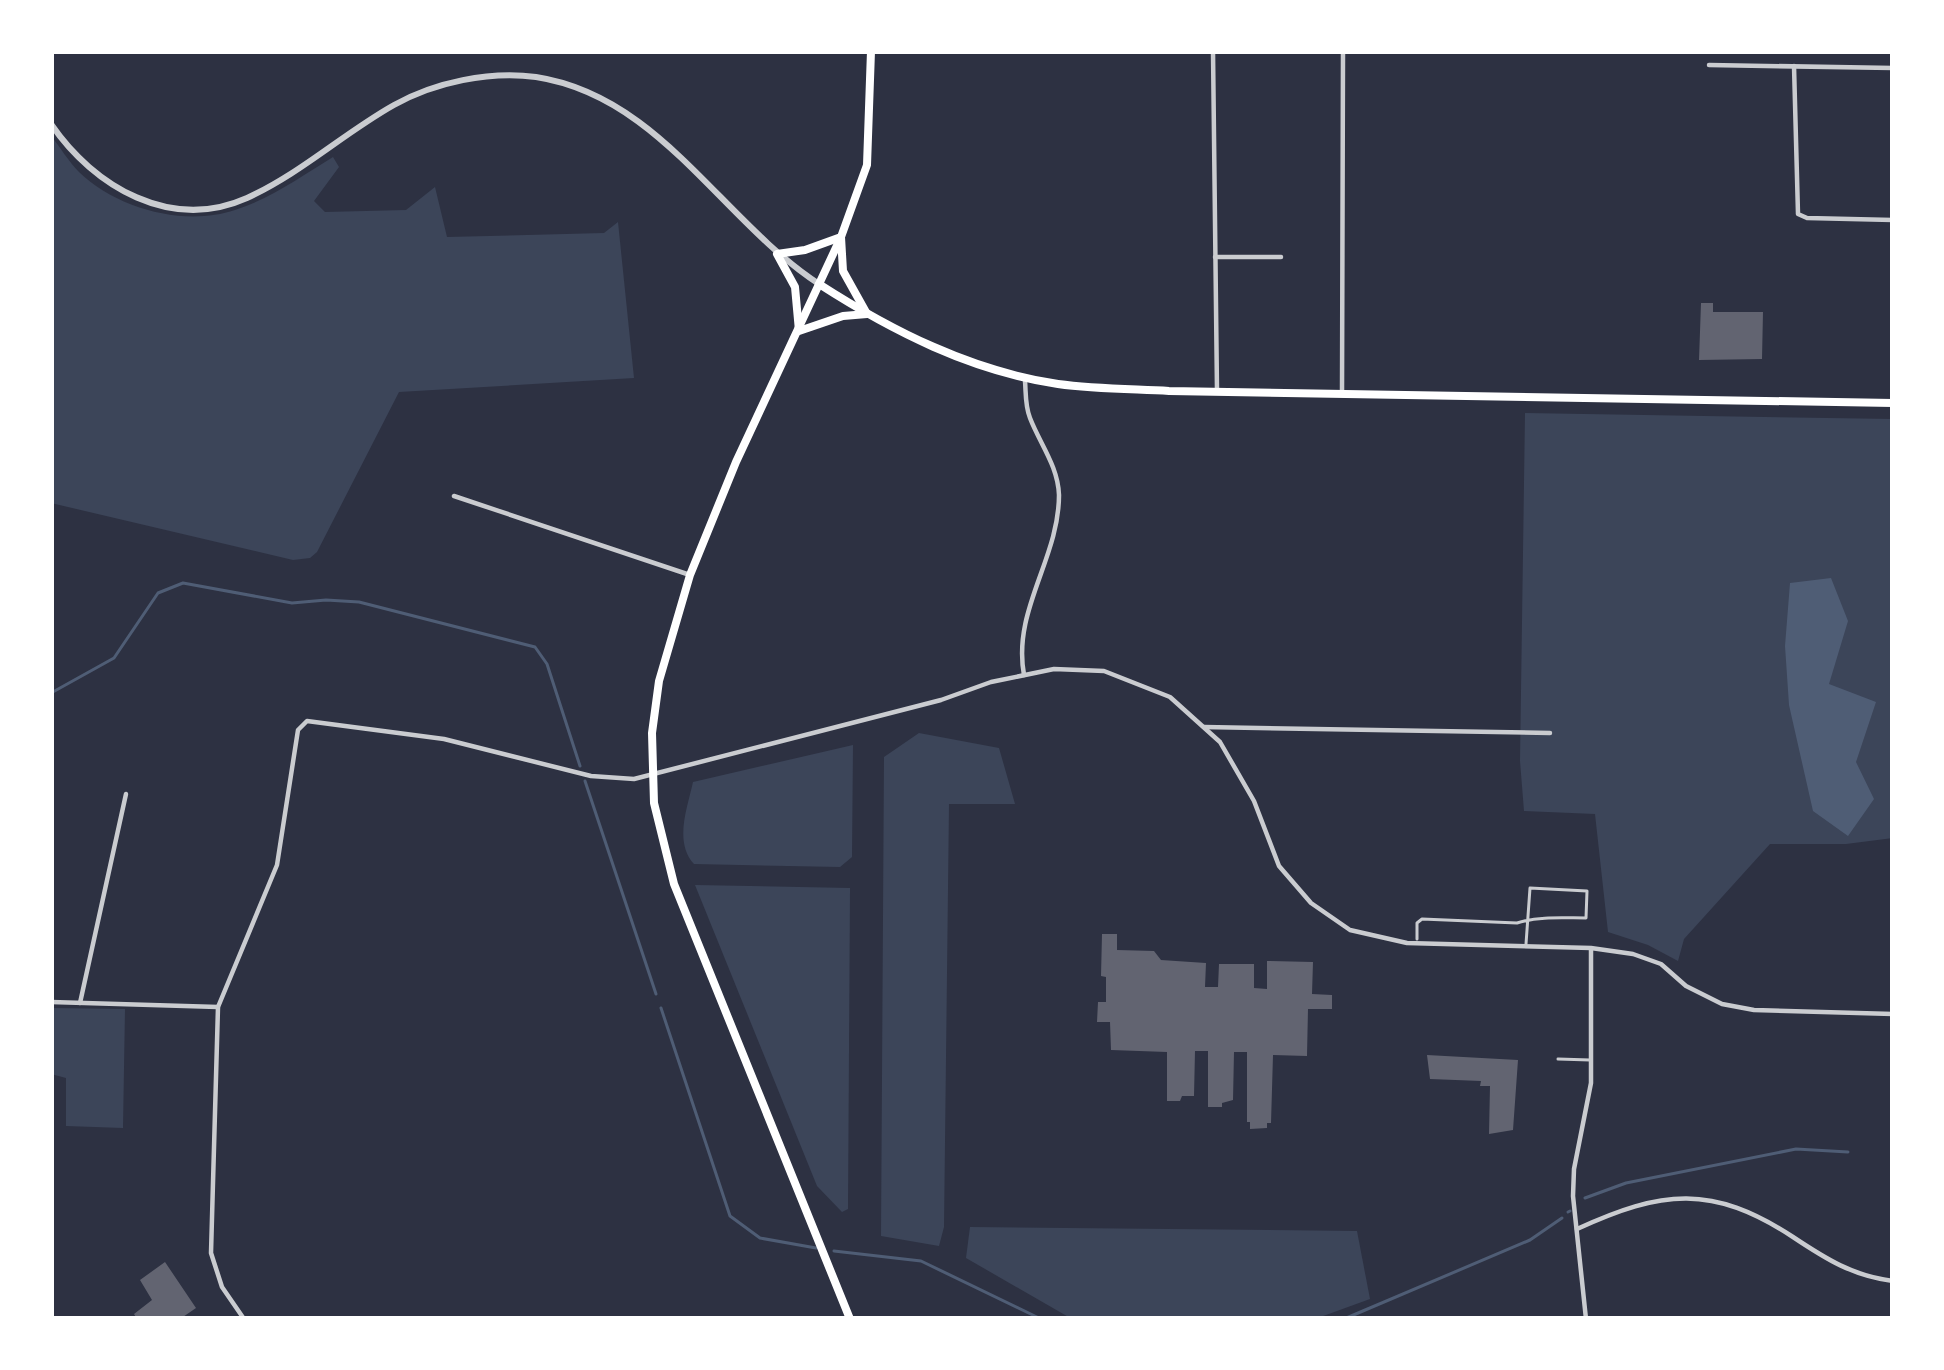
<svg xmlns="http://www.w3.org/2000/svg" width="1944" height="1370" font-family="'Fira Sans Condensed',sans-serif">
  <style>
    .green { fill: #3c4559 }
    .water { fill: #4f5d75 }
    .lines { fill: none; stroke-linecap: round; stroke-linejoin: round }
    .stream { stroke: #4f5d75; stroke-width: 3 }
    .building { fill: #626471 }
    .service { stroke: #caccd0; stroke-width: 3 }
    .minor { stroke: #caccd0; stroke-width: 4.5 }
    .tertiary { stroke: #caccd0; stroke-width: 6 }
    .secondary { stroke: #fff; stroke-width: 8 }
  </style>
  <rect width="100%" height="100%" fill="#2d3142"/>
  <g class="green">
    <path d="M 51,136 C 60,147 69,162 79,172 C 117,209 185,227 235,210 C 270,199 302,176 333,157 L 339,167 L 314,201 L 325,212 L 406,210 L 435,187 L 447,237 L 604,233 L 618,222 L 634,378 L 399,392 L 317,552 L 310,558 L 293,560 L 51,503 Z"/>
    <path d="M 1525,413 L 1893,419 L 1893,838 L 1846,844 L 1770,844 L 1684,939 L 1678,961 L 1648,945 L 1608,932 L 1595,814 L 1524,811 L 1520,761 Z"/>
    <path d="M 919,733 L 999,748 L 1015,804 L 949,804 L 944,1227 L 939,1246 L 881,1236 L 884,757 Z"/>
    <path d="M 853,745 L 852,857 L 840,867 L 694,864 C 674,842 687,809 693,782 Z"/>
    <path d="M 695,885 L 850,888 L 848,1209 L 842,1212 L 817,1186 Z"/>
    <path d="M 51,1008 L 125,1009 L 123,1128 L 66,1126 L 66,1078 L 51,1074 Z"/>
    <path d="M 970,1227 L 1357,1231 L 1370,1299 L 1315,1319 L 1072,1319 L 966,1258 Z"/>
  </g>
  <path class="water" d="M 1831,578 L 1848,621 L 1829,684 L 1876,702 L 1856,762 L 1874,799 L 1848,836 L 1813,811 L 1789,705 L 1785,646 L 1790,583 Z"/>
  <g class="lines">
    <g class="stream">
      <path d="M 51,693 L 114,658 L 158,593 L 183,583 L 292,603 L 326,600 L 359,602 L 535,647 L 547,664 L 580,766"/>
      <path d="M 585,781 L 656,994"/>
      <path d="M 661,1008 L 730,1216 L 760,1238 L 816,1248"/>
      <path d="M 1585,1198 L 1626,1183 L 1796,1149 L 1848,1152"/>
      <path d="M 1568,1212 L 1570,1211"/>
      <path d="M 834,1251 L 921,1261 L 1041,1319"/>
      <path d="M 1344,1319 L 1530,1240 L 1562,1218"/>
    </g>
  </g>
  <g class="building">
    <path d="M 1701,303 L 1713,303 L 1713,312 L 1763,312 L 1762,359 L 1699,360 Z"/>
    <path d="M 1102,934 L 1117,934 L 1117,950 L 1154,951 L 1161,960 L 1206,963 L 1205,987 L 1218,987 L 1219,964 L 1254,964 L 1254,988 L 1267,989 L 1267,961 L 1313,962 L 1312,994 L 1332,995 L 1332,1009 L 1308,1009 L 1307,1056 L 1273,1055 L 1271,1123 L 1267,1123 L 1267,1128 L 1250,1129 L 1250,1122 L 1247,1122 L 1247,1052 L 1234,1052 L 1233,1100 L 1222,1103 L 1222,1107 L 1208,1107 L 1208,1051 L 1195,1051 L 1194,1096 L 1182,1096 L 1180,1101 L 1167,1101 L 1167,1052 L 1111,1050 L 1110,1022 L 1097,1022 L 1098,1002 L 1106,1002 L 1106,977 L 1101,976 Z"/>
    <path d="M 1427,1055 L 1518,1060 L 1513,1130 L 1489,1134 L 1490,1086 L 1480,1086 L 1481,1081 L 1430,1079 Z"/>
    <path d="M 165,1262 L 196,1308 L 180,1319 L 137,1319 L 134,1314 L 152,1300 L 140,1280 Z"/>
  </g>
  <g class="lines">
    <g class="service">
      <path d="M 1417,939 L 1417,923 L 1422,919 L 1517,923 C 1539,916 1563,918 1586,918 L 1587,891 L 1530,888 L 1526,944"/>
      <path d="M 1558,1059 L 1590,1060"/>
    </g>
    <g class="minor">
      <path d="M 1213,51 L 1217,391"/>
      <path d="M 1709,65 L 1893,68"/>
      <path d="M 1794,66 L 1798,214 L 1807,218 L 1893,220"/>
      <path d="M 1215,257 L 1281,257"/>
      <path d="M 1342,393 L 1343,51"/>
      <path d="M 454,496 L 690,575"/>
      <path d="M 1024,675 C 1012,610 1059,559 1059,495 C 1058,466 1040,444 1030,418 C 1025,406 1026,393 1025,381"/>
      <path d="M 1204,727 L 1550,733"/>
      <path d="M 51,1002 L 218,1007"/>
      <path d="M 80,1003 L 126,794"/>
      <path d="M 1577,1229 C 1662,1190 1712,1184 1793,1237 C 1826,1259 1853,1276 1893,1281"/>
      <path d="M 244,1319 L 222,1287 L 211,1253 L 218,1007 L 277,865 L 298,730 L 307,721 L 444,739 L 591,776 L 634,779 L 941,700 L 991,682 L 1054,669 L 1104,671 L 1170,697 L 1220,742 L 1254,801 L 1279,866 L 1311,903 L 1350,930 L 1407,943 L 1591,948 L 1633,954 L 1661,964 L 1686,986 L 1722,1004 L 1754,1010 L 1893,1014"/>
      <path d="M 1586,1319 L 1573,1196 L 1574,1169 L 1591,1083 L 1591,949"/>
    </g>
    <path class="tertiary" d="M 51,124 C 94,187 171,232 247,198 C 300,174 344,133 394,105 C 435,82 489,71 536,77 C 660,96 721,220 819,284"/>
    <g class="secondary">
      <path d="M 841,237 L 843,271 L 867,314 L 843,316 L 799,331 L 795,287 L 777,254 L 805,250 Z"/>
      <path d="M 819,284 C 892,331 971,371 1058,384 C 1095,389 1132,389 1169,391 L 1893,403"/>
      <path d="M 850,1319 L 674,884 L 654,803 L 652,733 L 659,681 L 690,575 L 736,462 L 841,237 L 867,165 L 871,51"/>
    </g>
  </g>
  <rect width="1944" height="1370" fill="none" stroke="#ffffff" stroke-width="108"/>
</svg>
